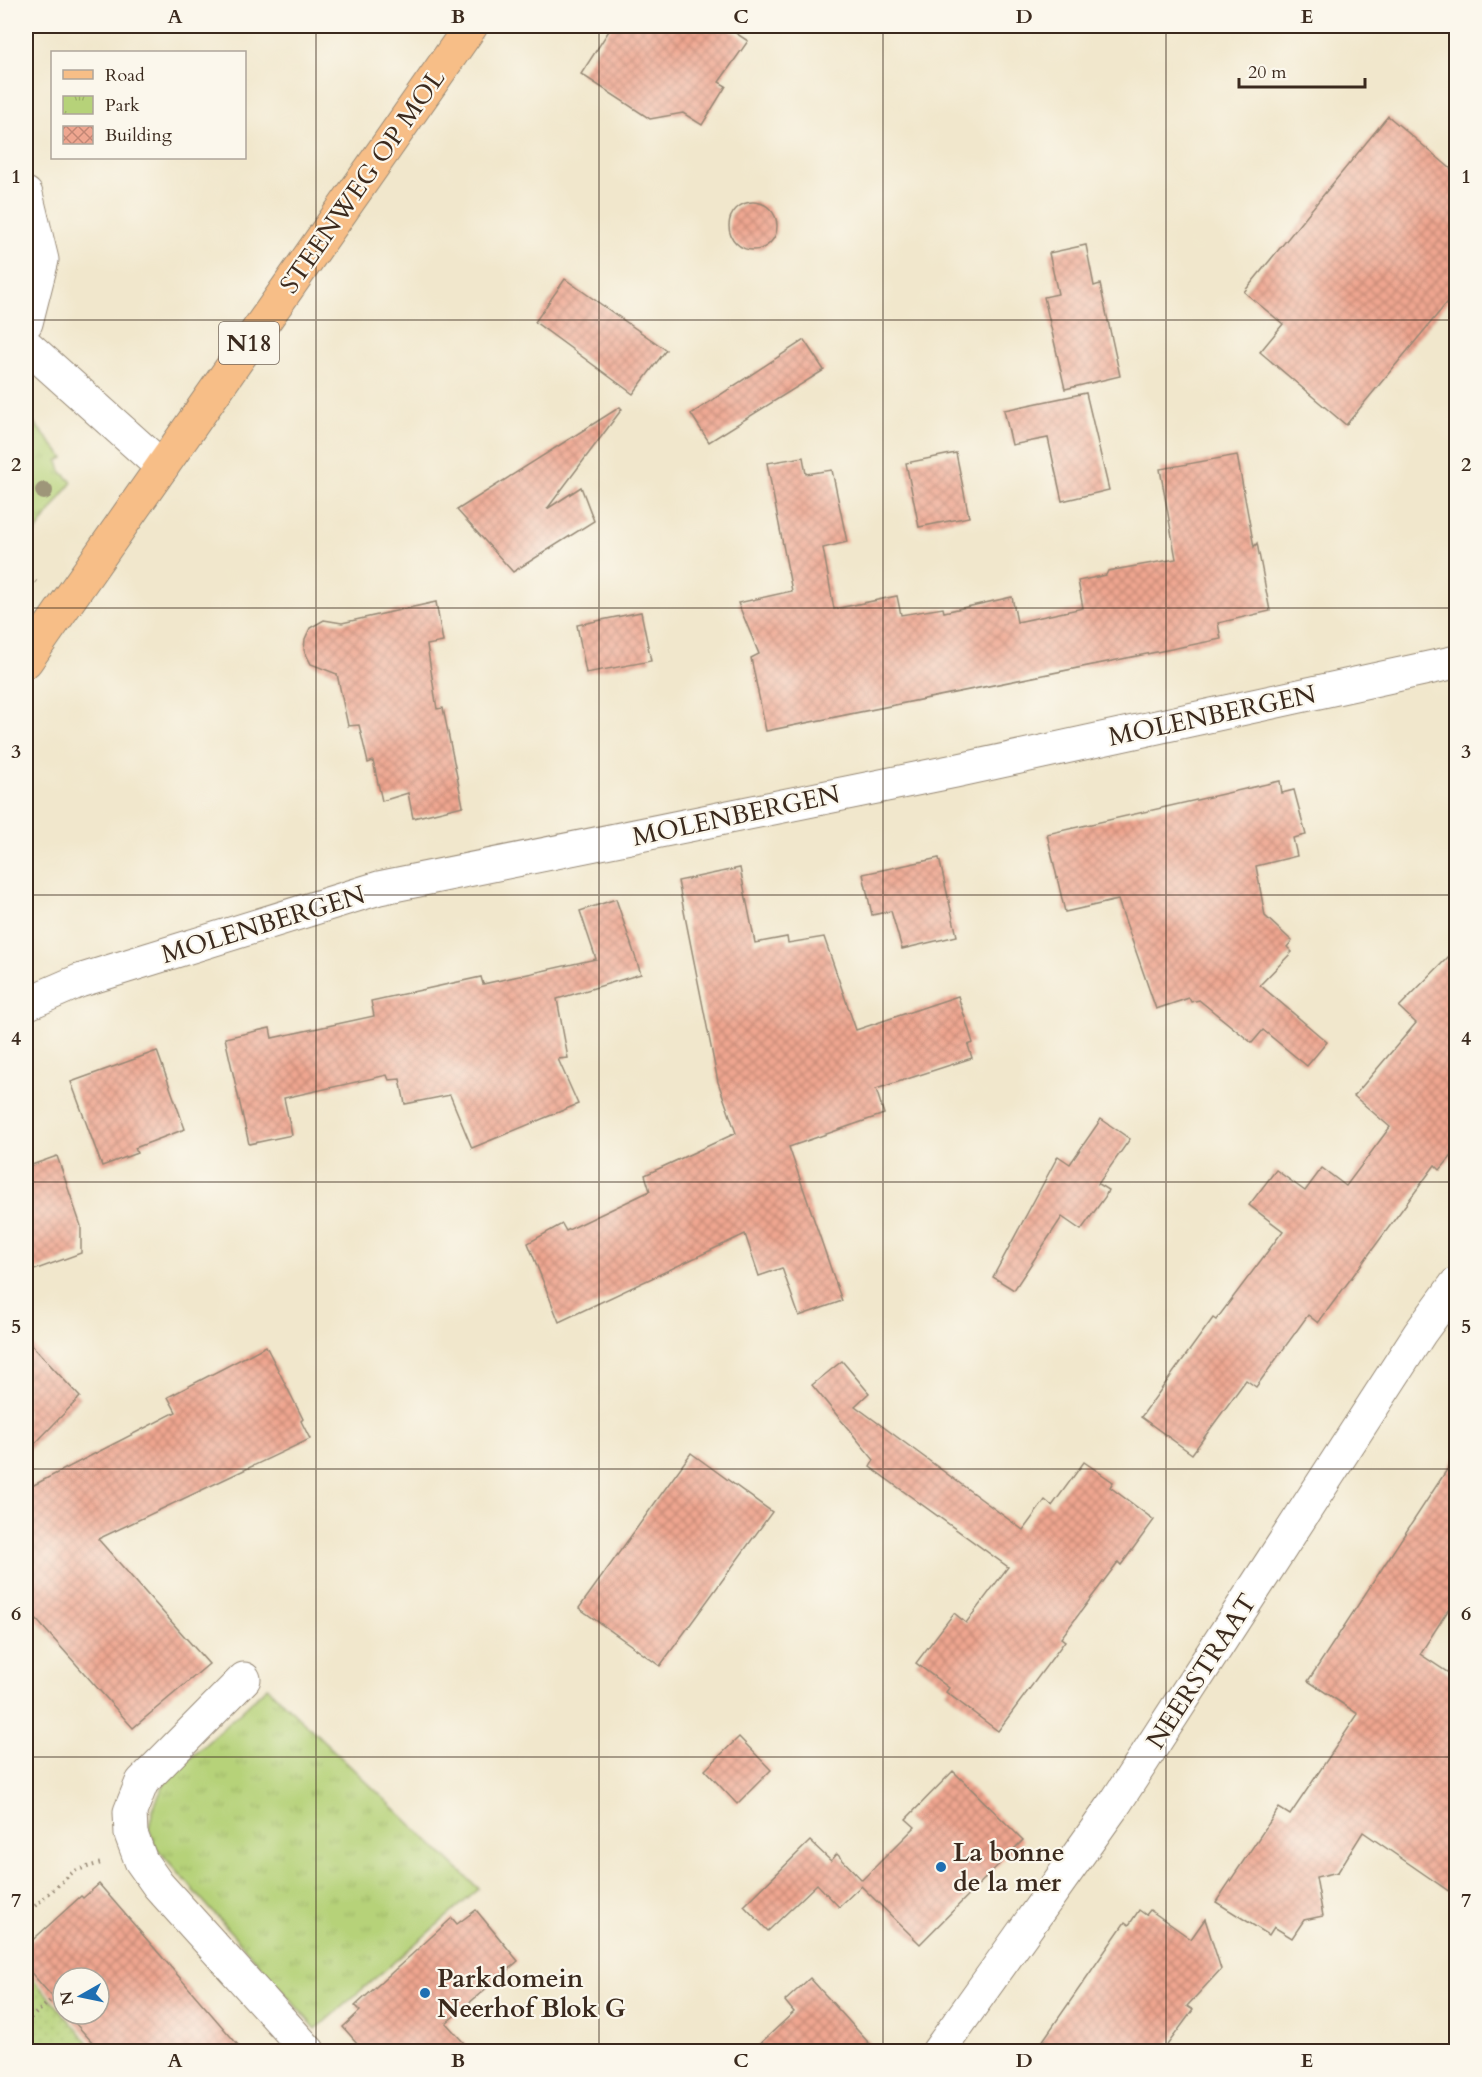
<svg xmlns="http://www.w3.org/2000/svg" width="1482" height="2077" font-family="Cardo,serif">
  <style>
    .grass { fill: url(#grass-dots); stroke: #787e4c; stroke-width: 1.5 }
    .park { fill: url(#park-tufts); stroke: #787e4c; stroke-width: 1.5 }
    .building { fill: url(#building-cross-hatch) }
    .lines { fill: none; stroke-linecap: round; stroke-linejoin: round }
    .minor-casing { stroke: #968875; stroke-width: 35 }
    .primary-casing { stroke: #968875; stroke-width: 35 }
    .path { stroke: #968875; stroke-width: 4; stroke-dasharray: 1.5 4.5; stroke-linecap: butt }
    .minor { stroke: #fff; stroke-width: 33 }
    .primary { stroke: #f7be87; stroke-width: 33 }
    .tree { fill: #9e9679 }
    .grid { fill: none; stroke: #3b2a1e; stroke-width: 1.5; stroke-opacity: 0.55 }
    .poi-dot { fill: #1f6fb2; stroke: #fbf7ec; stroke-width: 2 }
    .labels { text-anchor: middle; stroke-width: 4.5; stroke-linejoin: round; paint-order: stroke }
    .shield { fill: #fbf7ec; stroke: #75685c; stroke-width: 1.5 }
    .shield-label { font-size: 24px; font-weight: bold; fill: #3b2a1e }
    .street-label { font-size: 26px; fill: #3b2a1e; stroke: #fbf7ec }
    .poi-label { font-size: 26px; font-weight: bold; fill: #3b2a1e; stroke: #fbf7ec; text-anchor: start }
    .neatline { fill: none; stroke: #3b2a1e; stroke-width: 2 }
    .grid-label { font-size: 20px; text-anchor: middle; font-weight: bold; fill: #3b2a1e }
  </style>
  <defs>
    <pattern id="grass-dots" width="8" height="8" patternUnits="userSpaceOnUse" patternTransform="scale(1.5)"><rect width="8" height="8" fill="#b6d279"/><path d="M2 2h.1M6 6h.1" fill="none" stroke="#9db468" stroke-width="1.8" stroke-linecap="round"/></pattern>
    <pattern id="park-tufts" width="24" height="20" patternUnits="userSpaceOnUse" patternTransform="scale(1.5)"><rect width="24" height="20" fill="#b6d279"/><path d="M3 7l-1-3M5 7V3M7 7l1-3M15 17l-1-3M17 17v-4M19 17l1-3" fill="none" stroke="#9db468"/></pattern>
    <pattern id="building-cross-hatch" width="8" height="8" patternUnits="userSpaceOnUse" patternTransform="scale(1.5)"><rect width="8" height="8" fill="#efa690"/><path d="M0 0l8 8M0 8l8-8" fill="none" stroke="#c38775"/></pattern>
  </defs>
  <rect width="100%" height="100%" fill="#fbf7ec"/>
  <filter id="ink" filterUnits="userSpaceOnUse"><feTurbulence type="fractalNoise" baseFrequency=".0167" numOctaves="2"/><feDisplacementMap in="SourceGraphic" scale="12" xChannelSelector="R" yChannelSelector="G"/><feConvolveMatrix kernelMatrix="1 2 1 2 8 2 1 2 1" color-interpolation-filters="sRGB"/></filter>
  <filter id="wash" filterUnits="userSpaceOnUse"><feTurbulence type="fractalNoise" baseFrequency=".008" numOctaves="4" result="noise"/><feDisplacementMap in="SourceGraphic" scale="24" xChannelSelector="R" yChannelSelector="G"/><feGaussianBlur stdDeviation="1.35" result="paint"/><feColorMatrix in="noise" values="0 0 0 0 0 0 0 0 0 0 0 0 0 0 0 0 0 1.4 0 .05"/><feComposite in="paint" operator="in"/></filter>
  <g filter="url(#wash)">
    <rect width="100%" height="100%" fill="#f1e7cc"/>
    <path class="grass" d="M 26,1971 L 96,2051 L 26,2051 Z"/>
    <g class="park">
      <path d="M 26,414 L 64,458 L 58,461 L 61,471 L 72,482 L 26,545 Z"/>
      <path d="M 267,1687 L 479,1889 L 316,2029 L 155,1846 L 149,1828 L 153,1809 L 165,1782 Z"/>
    </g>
    <g id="blocks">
      <g class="building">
        <path d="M 612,26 L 725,26 L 748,41 L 719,82 L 726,86 L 702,125 L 683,113 L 650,119 L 581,74 Z"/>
        <path d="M 1388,116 L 1456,173 L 1456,292 L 1346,425 L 1260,352 L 1283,324 L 1244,292 Z"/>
        <circle cx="753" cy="226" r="24"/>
        <path d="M 1086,245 L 1094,286 L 1100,284 L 1120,376 L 1065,389 L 1044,297 L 1058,294 L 1049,253 Z"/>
        <path d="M 565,279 L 666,350 L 633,394 L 535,322 Z"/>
        <path d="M 804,340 L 824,370 L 709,442 L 691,414 Z"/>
        <path d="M 1086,393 L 1109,490 L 1062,501 L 1048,438 L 1012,445 L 1004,410 Z"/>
        <path d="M 620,407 L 622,409 L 547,509 L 581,487 L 594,521 L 513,572 L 457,510 Z"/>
        <path d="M 956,453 L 969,517 L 919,527 L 906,463 Z"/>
        <path d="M 1237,455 L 1254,547 L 1257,543 L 1270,611 L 1218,623 L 1221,639 L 766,731 L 751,658 L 759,654 L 738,603 L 792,591 L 767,463 L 803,457 L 806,474 L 832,470 L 847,542 L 823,548 L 834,609 L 897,596 L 901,615 L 943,608 L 944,612 L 1012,597 L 1017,622 L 1083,608 L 1078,581 L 1106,575 L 1108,571 L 1176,559 L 1160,469 Z"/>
        <path d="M 436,602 L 443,642 L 427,645 L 437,709 L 443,708 L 463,806 L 413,818 L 408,793 L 382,801 L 373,761 L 368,763 L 359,725 L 348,726 L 337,674 L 311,664 L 304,650 L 305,639 L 310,628 L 324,620 L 342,623 Z"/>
        <path d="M 641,612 L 651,661 L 586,673 L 577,625 Z"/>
        <path d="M 1280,781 L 1282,793 L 1294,790 L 1306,835 L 1293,838 L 1297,856 L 1256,866 L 1265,916 L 1292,941 L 1287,947 L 1292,952 L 1260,985 L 1327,1042 L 1307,1066 L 1263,1030 L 1252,1043 L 1199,1000 L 1191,1002 L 1189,998 L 1156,1009 L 1118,900 L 1065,912 L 1047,834 Z"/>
        <path d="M 939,858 L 957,936 L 902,949 L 891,911 L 872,915 L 863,874 Z"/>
        <path d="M 740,868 L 755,943 L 787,937 L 788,943 L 824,937 L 856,1030 L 958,996 L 973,1043 L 968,1045 L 972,1058 L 876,1089 L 884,1114 L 789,1147 L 842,1301 L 799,1316 L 782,1268 L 759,1276 L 745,1234 L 559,1322 L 528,1243 L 562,1224 L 566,1231 L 650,1191 L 645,1175 L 736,1133 L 718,1082 L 678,881 Z"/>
        <path d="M 616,899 L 641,974 L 557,999 L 568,1058 L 558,1059 L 578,1104 L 472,1148 L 450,1095 L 405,1104 L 400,1079 L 389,1080 L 387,1075 L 284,1098 L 292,1135 L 249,1144 L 225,1038 L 270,1028 L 272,1038 L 374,1016 L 371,1001 L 481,977 L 483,984 L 596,959 L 580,911 Z"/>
        <path d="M 1456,949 L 1456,1151 L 1440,1170 L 1435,1165 L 1318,1323 L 1308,1315 L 1256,1387 L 1246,1380 L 1192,1454 L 1141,1417 L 1213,1318 L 1216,1320 L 1283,1231 L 1249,1205 L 1276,1170 L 1305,1191 L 1322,1168 L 1346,1186 L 1390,1127 L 1354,1096 L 1416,1023 L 1399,1007 Z"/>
        <path d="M 157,1051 L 185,1129 L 135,1148 L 137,1153 L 102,1166 L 71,1082 Z"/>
        <path d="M 1101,1119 L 1130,1139 L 1098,1184 L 1108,1190 L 1105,1197 L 1081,1230 L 1062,1217 L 1014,1290 L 993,1277 L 1058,1156 L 1070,1164 Z"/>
        <path d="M 57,1156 L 81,1226 L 81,1253 L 26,1273 L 26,1167 Z"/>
        <path d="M 26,1339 L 80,1397 L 26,1453 Z"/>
        <path d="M 266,1346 L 303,1419 L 301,1421 L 310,1439 L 98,1539 L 209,1664 L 133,1728 L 26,1608 L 26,1489 L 176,1412 L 168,1397 Z"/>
        <path d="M 842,1361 L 869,1393 L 855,1406 L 1023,1530 L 1045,1500 L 1052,1506 L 1084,1462 L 1113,1482 L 1110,1487 L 1154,1520 L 1121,1565 L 1118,1562 L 1061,1638 L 1065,1641 L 998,1731 L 946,1692 L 949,1688 L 916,1663 L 954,1613 L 966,1623 L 1008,1567 L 870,1467 L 874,1460 L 812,1385 Z"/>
        <path d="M 691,1453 L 772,1512 L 660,1666 L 579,1608 Z"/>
        <path d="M 1456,1456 L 1456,1598 L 1420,1654 L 1456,1678 L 1456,1896 L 1363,1832 L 1338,1872 L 1316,1877 L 1323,1916 L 1304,1920 L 1292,1938 L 1274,1927 L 1269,1935 L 1216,1902 L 1279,1808 L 1290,1815 L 1358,1714 L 1308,1681 Z"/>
        <path d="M 739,1737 L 771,1770 L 737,1804 L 705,1770 Z"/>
        <path d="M 953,1771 L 1023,1840 L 920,1944 L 861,1886 L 839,1907 L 817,1884 L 768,1931 L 744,1906 L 810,1841 L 831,1861 L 837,1854 L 862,1880 L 915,1827 L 906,1819 Z"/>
        <path d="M 99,1884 L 244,2052 L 101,2052 L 67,2014 L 99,2014 L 99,1978 L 63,1978 L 63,2009 L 26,1967 L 26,1946 L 81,1896 L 83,1898 Z"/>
        <path d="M 476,1910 L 518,1961 L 446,2023 L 472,2052 L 365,2052 L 343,2027 L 360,2011 L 355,2006 L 452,1918 L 457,1924 Z"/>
        <path d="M 1139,1910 L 1146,1915 L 1150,1910 L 1191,1939 L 1205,1919 L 1221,1969 L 1187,2006 L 1193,2010 L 1162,2052 L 1035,2052 L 1125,1922 L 1129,1925 Z"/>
        <path d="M 810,1978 L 877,2052 L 751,2052 L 794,2012 L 785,2001 Z"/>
      </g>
    </g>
  </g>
  <g filter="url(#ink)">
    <use href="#blocks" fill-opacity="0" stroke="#968875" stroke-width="1.5"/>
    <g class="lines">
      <defs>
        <g id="minor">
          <path d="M 26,194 L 42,260 L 26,323"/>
          <path d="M 26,345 L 162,467"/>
          <path d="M 26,1004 L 79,981 L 379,888 L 955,771 L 1456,662"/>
          <path d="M 244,1679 L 142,1782 L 130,1812 L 131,1834 L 141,1861 L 158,1885 L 309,2052"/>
          <path d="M 938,2052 L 1116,1802 L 1420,1333 L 1456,1284"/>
        </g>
        <path id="primary" d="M 26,661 L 471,26"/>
      </defs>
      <use href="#minor" class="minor-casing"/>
      <use href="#primary" class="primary-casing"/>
      <g class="path">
        <path d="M 26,574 L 36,582"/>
        <path d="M 26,1914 L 74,1871 L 101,1863"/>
        <path d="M 26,2022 L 50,2001"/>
        <path d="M 26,2037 L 38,2052"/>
        <path d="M 93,2052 L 94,2051"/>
      </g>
      <use href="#minor" class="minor"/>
      <use href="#primary" class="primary"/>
    </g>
    <circle class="tree" cx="44" cy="491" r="9"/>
  </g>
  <path class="grid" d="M 316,26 L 316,2052M 599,26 L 599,2052M 883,26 L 883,2052M 1166,26 L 1166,2052M 26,320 L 1456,320M 26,608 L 1456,608M 26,895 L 1456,895M 26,1182 L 1456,1182M 26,1469 L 1456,1469M 26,1757 L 1456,1757"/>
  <g class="poi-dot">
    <circle cx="941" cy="1867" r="6"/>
    <circle cx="425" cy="1993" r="6"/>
  </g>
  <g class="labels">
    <rect class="shield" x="219" y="322" width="60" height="42" rx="4.5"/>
    <g class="shield-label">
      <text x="249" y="351">N18</text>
    </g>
    <g class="street-label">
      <text transform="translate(362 181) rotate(-55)" y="9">STEENWEG OP MOL</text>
      <text transform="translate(1212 715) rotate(-12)" y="9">MOLENBERGEN</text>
      <text transform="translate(736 815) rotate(-12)" y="9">MOLENBERGEN</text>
      <text transform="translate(263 924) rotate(-17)" y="9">MOLENBERGEN</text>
      <text transform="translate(1201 1671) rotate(-57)" y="9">NEERSTRAAT</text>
    </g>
    <g class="poi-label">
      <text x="953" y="1861">La bonne<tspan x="953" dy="30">de la mer</tspan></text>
      <text x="437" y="1987">Parkdomein<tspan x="437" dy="30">Neerhof Blok G</tspan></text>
    </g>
  </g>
  <rect width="1482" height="2077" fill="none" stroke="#fbf7ec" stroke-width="66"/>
  <rect x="51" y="51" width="195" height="108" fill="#fbf7ec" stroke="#aea59a" stroke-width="1.5"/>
  <rect x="63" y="70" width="30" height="9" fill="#f7be87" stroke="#aea59a" stroke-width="1.5"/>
  <text x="105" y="81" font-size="18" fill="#3b2a1e">Road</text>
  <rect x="63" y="96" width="30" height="18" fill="url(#park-tufts)" stroke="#aea59a" stroke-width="1.5"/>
  <text x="105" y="111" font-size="18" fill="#3b2a1e">Park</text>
  <rect x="63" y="126" width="30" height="18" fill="url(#building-cross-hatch)" stroke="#aea59a" stroke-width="1.5"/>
  <text x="105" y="141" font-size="18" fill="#3b2a1e">Building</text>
  <g transform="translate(81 1996) rotate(261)"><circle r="28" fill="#fbf7ec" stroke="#aea59a" stroke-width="1.5"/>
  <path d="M0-4.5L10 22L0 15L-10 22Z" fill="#1f6fb2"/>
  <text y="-9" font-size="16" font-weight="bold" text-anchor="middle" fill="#3b2a1e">N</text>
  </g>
  <path d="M1239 78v9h126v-9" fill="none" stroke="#3b2a1e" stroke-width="3"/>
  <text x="1248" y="78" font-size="18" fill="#3b2a1e" stroke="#fbf7ec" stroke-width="4.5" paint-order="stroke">20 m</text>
  <rect x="33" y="33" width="1416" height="2011" class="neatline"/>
  <g class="grid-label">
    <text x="175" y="23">A</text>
    <text x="458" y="23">B</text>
    <text x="741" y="23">C</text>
    <text x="1024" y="23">D</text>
    <text x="1307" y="23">E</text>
    <text x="16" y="183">1</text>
    <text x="1466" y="183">1</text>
    <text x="16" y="471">2</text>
    <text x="1466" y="471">2</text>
    <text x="16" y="758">3</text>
    <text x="1466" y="758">3</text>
    <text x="16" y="1045">4</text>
    <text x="1466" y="1045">4</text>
    <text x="16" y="1333">5</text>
    <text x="1466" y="1333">5</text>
    <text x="16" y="1620">6</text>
    <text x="1466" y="1620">6</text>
    <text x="16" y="1907">7</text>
    <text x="1466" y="1907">7</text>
    <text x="175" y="2067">A</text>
    <text x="458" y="2067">B</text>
    <text x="741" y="2067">C</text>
    <text x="1024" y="2067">D</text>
    <text x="1307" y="2067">E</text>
  </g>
</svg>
